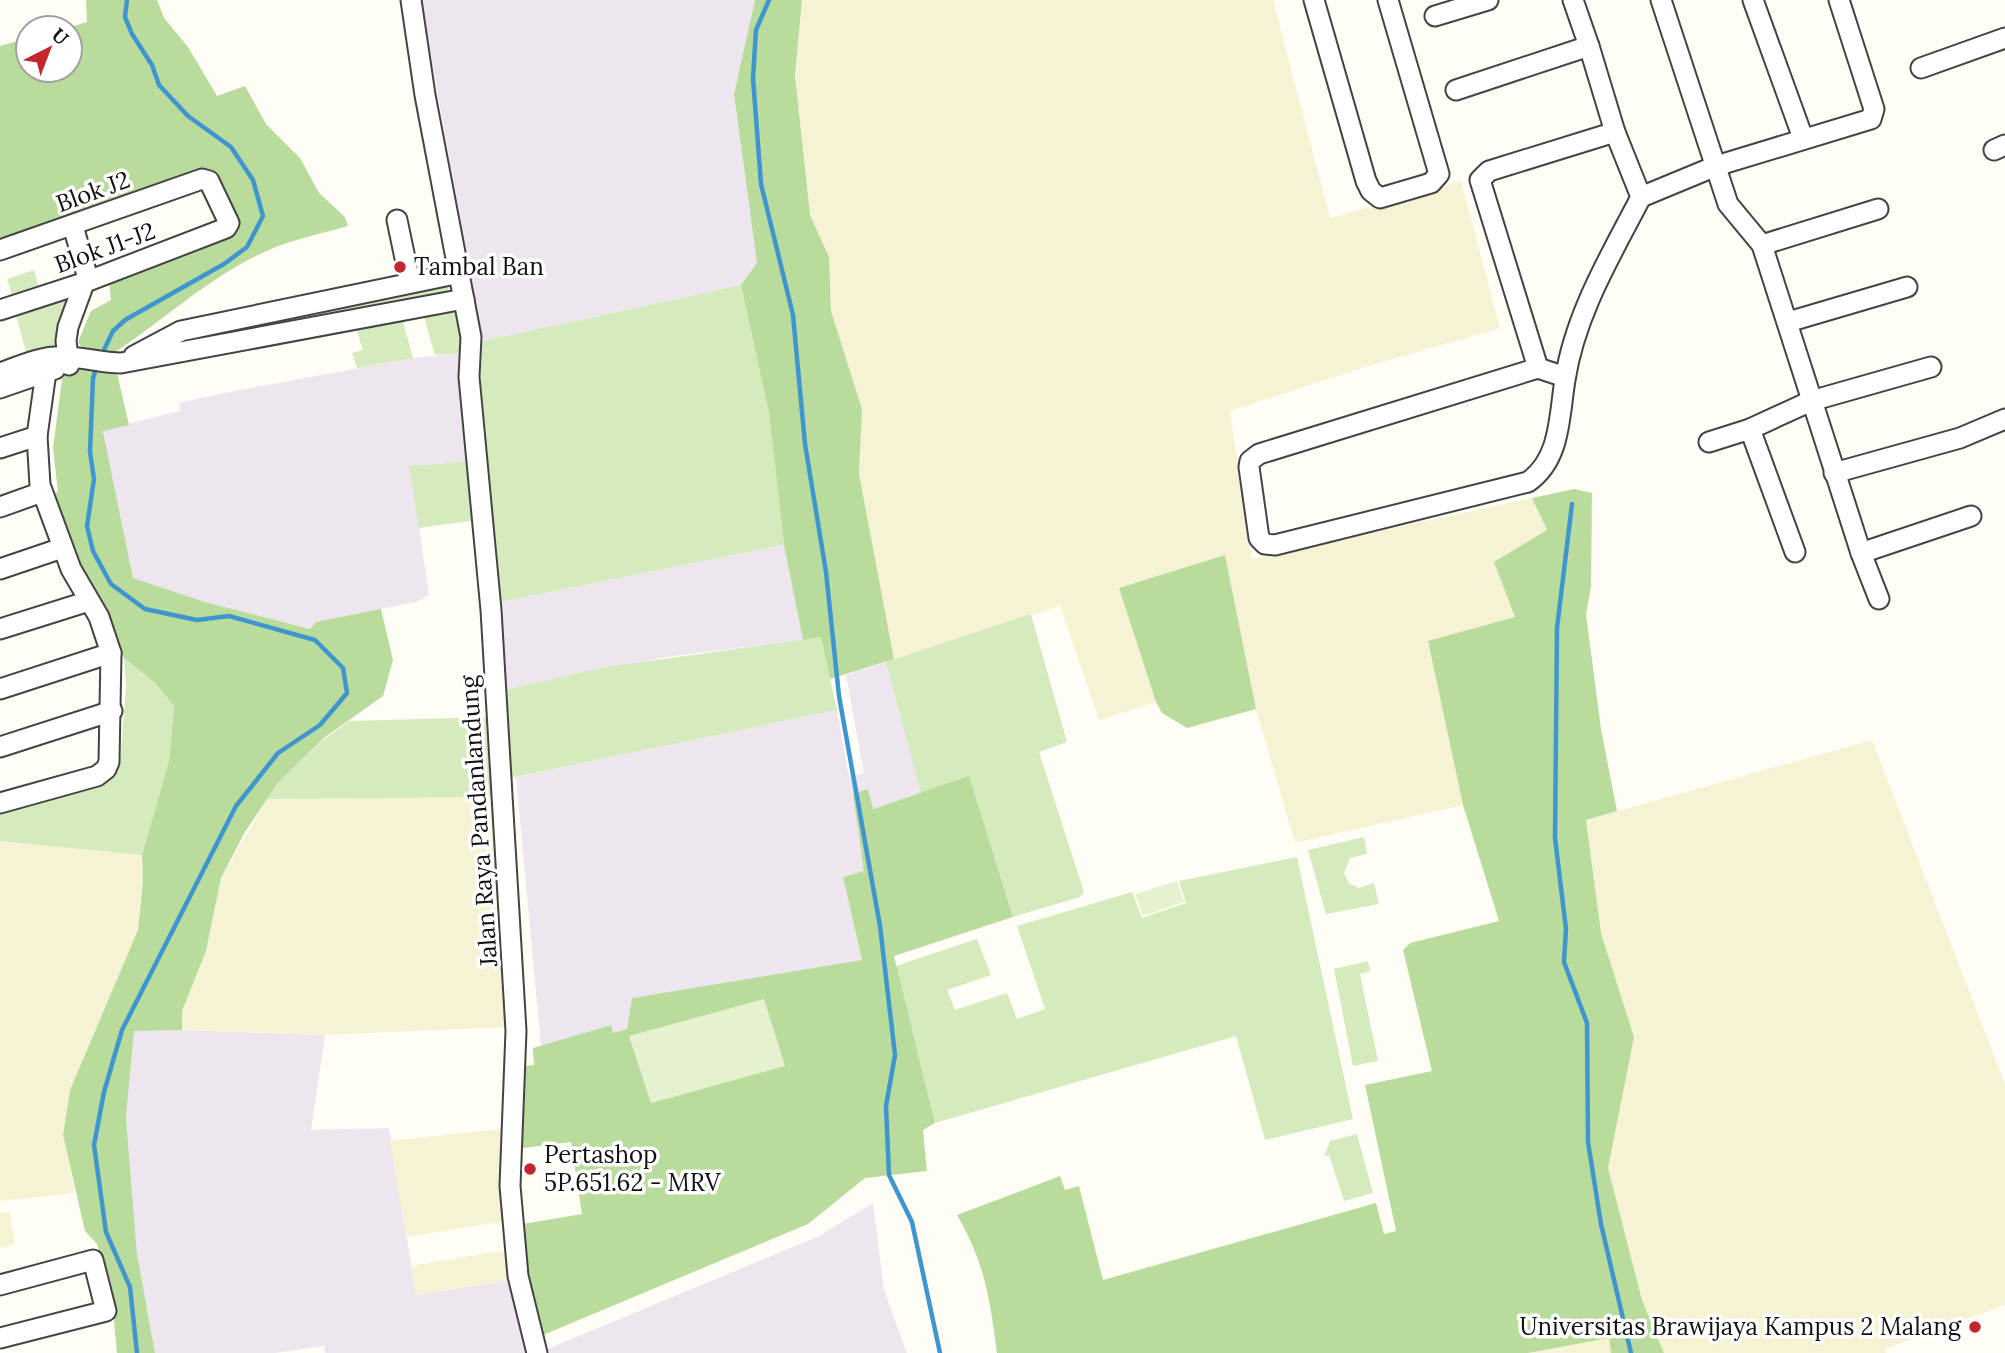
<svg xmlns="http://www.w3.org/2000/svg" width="2005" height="1353" font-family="Lora,serif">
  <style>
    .industrial { fill: #eee6ef }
    .farmland { fill: #f6f3d4 }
    .green { fill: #d5ebbd }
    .forest { fill: #b9dc9c }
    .pitch { fill: #e6f2cf }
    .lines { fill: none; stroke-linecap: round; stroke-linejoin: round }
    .stream { stroke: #3f96cf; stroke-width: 4.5 }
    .minor-casing { stroke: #444; stroke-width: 23 }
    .minor { stroke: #fff; stroke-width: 19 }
    .poi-dot { fill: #c4262e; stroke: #fff; stroke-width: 2.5 }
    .labels { text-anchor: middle; stroke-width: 7; stroke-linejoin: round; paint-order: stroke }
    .street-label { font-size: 24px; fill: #111; stroke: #fff }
    .poi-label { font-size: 24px; fill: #111; stroke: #fff; text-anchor: start }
  </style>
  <rect width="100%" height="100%" fill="#fffdf5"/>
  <g class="industrial">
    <path d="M 421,0 L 755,0 L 734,94 L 757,263 L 741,285 L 482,341 Z"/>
    <path d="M 464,353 L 472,461 L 410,466 L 429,595 L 416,602 L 316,622 L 311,629 L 205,602 L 133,578 L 103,430 L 180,411 L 179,403 L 219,394 L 413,358 Z"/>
    <path d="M 784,545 L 803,640 L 666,657 L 500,691 L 495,603 Z"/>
    <path d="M 1031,614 L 969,776 L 872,809 L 868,789 L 864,872 L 843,877 L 862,960 L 632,998 L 627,1029 L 613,1033 L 610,1025 L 541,1046 L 516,777 L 837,710 L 849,777 L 864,773 L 846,675 Z"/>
    <path d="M 182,1030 L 325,1035 L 311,1130 L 389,1128 L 416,1295 L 510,1280 L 518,1324 L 528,1353 L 325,1353 L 324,1346 L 275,1353 L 155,1353 L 137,1254 L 126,1118 L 134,1031 Z"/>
    <path d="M 873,1203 L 884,1290 L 907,1353 L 546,1353 L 545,1350 L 819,1236 Z"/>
  </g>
  <g class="farmland">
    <path d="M 802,0 L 1273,0 L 1330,218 L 1461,181 L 1500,328 L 1365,367 L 1230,411 L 1252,559 L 1532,498 L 1547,530 L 1516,617 L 1428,642 L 1463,805 L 1295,843 L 1256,709 L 1225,555 L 1119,588 L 1156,702 L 1099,720 L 1060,606 L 894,659 L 859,474 L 862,409 L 831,311 L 829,257 L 810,215 L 795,75 Z"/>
    <path d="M 1872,740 L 2005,1084 L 2005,1305 L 1885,1349 L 1886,1353 L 1664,1353 L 1642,1300 L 1608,1168 L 1634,1037 L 1601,933 L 1586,820 Z"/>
    <path d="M 494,797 L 509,1027 L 325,1035 L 182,1030 L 182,1011 L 206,951 L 221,878 L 267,799 Z"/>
    <path d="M 0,841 L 142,855 L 143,882 L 138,930 L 70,1090 L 63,1135 L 75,1193 L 0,1201 Z"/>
    <path d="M 501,1129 L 506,1221 L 406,1237 L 390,1141 Z"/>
    <path d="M 10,1212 L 15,1244 L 0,1248 L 0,1213 Z"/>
    <path d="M 507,1250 L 510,1280 L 416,1295 L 411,1266 Z"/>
    <path d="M 1609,1338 L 1611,1353 L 1528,1353 Z"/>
  </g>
  <g class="green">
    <path d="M 34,270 L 40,292 L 14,302 L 7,279 Z"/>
    <path d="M 446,285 L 449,288 L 446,294 L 184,347 L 176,340 Z"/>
    <path d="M 741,285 L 769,413 L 784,545 L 495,603 L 480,403 L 482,341 Z"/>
    <path d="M 70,296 L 58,347 L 27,356 L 15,311 Z"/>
    <path d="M 445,312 L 458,314 L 464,353 L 435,355 L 424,317 Z"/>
    <path d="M 402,318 L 413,358 L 357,368 L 352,353 L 363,350 L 356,328 Z"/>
    <path d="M 472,461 L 477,520 L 419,528 L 409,466 Z"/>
    <path d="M 1031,614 L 1067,742 L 1039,752 L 1084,892 L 1080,897 L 1013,917 L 969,777 L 921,793 L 886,662 Z"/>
    <path d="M 821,637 L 837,710 L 510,778 L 500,691 L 606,667 Z"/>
    <path d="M 124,658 L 155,683 L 174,706 L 169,761 L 142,855 L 0,841 L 0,808 L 100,782 L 120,765 L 126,687 Z"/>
    <path d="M 492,717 L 494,797 L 267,799 L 277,784 L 323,740 L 349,721 Z"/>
    <path d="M 1364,837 L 1367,854 L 1350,858 L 1344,873 L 1349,883 L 1359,888 L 1374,883 L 1379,904 L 1326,914 L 1308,850 Z"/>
    <path d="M 1297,857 L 1353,1119 L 1265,1140 L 1236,1036 L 935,1123 L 896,966 L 977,939 L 991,975 L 947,990 L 955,1010 L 1007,993 L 1017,1019 L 1045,1009 L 1017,926 L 1132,892 L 1142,918 L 1186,903 L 1179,881 Z"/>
    <path d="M 1368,961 L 1370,971 L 1360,974 L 1378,1061 L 1353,1066 L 1334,969 Z"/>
    <path d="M 1357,1134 L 1373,1193 L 1344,1201 L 1329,1155 L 1324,1157 L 1330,1141 Z"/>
  </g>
  <g class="forest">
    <path d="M 86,0 L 157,0 L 164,18 L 188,47 L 217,96 L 245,86 L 266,124 L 300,158 L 319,193 L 345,217 L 348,226 C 324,233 299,238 276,247 C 213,272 165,320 109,356 L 84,351 L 78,342 L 91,311 L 111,300 L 109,280 L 236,229 L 230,207 L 196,175 L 0,240 L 0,46 L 28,38 L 28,70 L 70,70 L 70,28 L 67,28 L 87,22 Z"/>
    <path d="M 755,0 L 802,0 L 795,75 L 810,215 L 829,257 L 831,311 L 862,409 L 859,474 L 894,659 L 830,679 L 821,637 L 803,640 L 784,545 L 769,413 L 741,285 L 757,263 L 734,94 Z"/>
    <path d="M 75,369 L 117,373 L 129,425 L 103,431 L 133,578 L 205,602 L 310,629 L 316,622 L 381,609 L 393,660 L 383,696 L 325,737 L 277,784 L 245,832 L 221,878 L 206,951 L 182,1011 L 182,1030 L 134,1031 L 126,1118 L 137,1254 L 155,1353 L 117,1353 L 113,1311 L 101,1258 L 97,1244 L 85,1231 L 63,1135 L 70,1090 L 138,930 L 143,882 L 142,855 L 169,761 L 174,706 L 155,683 L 124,658 L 48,496 L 58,492 L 53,448 L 63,372 Z"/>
    <path d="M 1574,489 L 1592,493 L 1591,587 L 1586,614 L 1601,729 L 1617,811 L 1586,820 L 1601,933 L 1634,1037 L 1608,1168 L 1642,1300 L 1664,1353 L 1611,1353 L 1609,1338 L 1528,1353 L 997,1353 C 990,1300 985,1263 957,1215 L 1060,1176 L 1065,1190 L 1079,1186 L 1103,1280 L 1376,1203 L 1384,1234 L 1396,1231 L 1365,1085 L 1432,1071 L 1403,950 L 1410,943 L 1499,921 L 1463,805 L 1428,641 L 1515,617 L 1494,562 L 1547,530 L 1532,498 Z"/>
    <path d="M 1225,555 L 1256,709 L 1187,728 L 1162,713 L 1156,702 L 1119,588 Z"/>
    <path d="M 969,776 L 1013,917 L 894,956 L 935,1123 L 923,1130 L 927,1171 L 865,1178 L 808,1224 L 543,1335 L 539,1331 L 525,1268 L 523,1224 L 582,1214 L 571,1142 L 516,1149 L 523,1066 L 534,1065 L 533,1048 L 611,1025 L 613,1033 L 627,1029 L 632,998 L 862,960 L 843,877 L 864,871 L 853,794 L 868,789 L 873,809 Z"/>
  </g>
  <g class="pitch">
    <path d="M 1177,881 L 1184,902 L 1143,916 L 1135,894 Z"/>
    <path d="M 764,999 L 785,1066 L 651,1103 L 629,1036 Z"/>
  </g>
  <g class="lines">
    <g class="stream">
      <path d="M 769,0 L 756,30 L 753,78 L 761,184 L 793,315 L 805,444 L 826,572 L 839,696 L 880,926 L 895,1055 L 886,1106 L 889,1175 L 912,1222 L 940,1353"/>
      <path d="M 102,354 L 113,331 L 125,320 L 224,264 L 247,247 L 263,216 L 253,180 L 231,147 L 188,116 L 159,85 L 152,65 L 132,34 L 125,17 L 127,0"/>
      <path d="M 97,366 L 93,378 L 90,452 L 94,479 L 87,526 L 93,551 L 111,584 L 145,609 L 197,620 L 229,616 L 315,640 L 343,668 L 347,693 L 320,725 L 278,753 L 236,806 L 122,1030 L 104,1092 L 94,1145 L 106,1232 L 130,1287 L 137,1353"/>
      <path d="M 1572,504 L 1557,628 L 1555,838 L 1566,929 L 1564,962 L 1587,1023 L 1588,1142 L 1601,1224 L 1631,1353"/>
    </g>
    <defs>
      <g id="minor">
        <path d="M 411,0 L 425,95 L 471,337 L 469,377 L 491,610 L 516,1031 L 510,1186 L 518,1276 L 537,1353"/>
        <path d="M 1314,0 L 1366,181 L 1371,191 L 1380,198 L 1431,183 L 1439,174 L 1388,0"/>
        <path d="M 1661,0 L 1728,204 L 1762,245 L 1861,553 L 1879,599"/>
        <path d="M 1753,0 L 1803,138"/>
        <path d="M 1435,16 L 1488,0"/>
        <path d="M 1921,68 L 2005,38"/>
        <path d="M 1456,90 L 1589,46 L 1573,0"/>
        <path d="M 1994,150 L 2005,145"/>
        <path d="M 1641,197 L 1716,166 L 1871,119 L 1874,109 L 1839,0"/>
        <path d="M 397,220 L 410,282"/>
        <path d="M 1762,245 L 1878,209"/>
        <path d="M 0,250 L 202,179 L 209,181 L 229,223 L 226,228 L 83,283 L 0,310"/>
        <path d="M 1788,322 L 1907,287"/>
        <path d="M 134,356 L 181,331 L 460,273"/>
        <path d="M 69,365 L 66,341 L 68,327 L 87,275 L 73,226"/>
        <path d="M 1538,368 L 1480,180 L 1489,171 L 1615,132"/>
        <path d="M 0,373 C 20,366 43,355 65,357 C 83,357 102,363 121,363 L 464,299"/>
        <path d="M 1565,377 L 1538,368 L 1259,454 L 1250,461 L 1249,467 L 1259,538 L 1265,544 L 1275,545 L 1528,482 C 1561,459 1559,416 1565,380 C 1575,314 1611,255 1641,197 L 1615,132 L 1589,46"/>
        <path d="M 0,388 L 55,369"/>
        <path d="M 1750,429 L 1795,552"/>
        <path d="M 1709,442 L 1750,429 L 1811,401 L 1931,367"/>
        <path d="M 0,448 L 37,436"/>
        <path d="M 1834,473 L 1960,438 L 2005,419"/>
        <path d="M 0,507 L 42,492"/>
        <path d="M 1861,553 L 1971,516"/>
        <path d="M 0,569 L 62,548"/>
        <path d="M 0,629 L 89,601"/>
        <path d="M 0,689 L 111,653"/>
        <path d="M 0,747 L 112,711"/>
        <path d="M 0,803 L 97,776 L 106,769 L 109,762 L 111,653 L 99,617 L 71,569 L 40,485 L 37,436 L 46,372"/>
        <path d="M 0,1285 L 93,1260 L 106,1311 L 0,1338"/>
      </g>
    </defs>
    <use href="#minor" class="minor-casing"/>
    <use href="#minor" class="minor"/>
  </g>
  <g class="poi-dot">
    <circle cx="400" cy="267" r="7"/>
    <circle cx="530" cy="1169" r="7"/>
    <circle cx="1975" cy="1327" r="7"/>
  </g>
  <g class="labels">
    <g class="street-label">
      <text transform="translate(93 192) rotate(-20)" y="8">Blok J2</text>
      <text transform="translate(105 248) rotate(-20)" y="8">Blok J1-J2</text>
      <text transform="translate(479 821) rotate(-94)" y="8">Jalan Raya Pandanlandung</text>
    </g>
    <g class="poi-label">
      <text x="414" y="275">Tambal Ban</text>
      <text x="544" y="1163">Pertashop<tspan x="544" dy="28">5P.651.62 - MRV</tspan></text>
      <text x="1961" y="1335" text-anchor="end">Universitas Brawijaya Kampus 2 Malang</text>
    </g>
  </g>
  <g transform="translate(49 49) rotate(42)"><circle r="33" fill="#ffffff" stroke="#a0a0a0" stroke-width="2"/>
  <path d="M0-5L12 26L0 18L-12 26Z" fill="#c4262e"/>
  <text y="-10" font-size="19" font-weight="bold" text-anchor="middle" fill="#111111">U</text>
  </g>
</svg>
